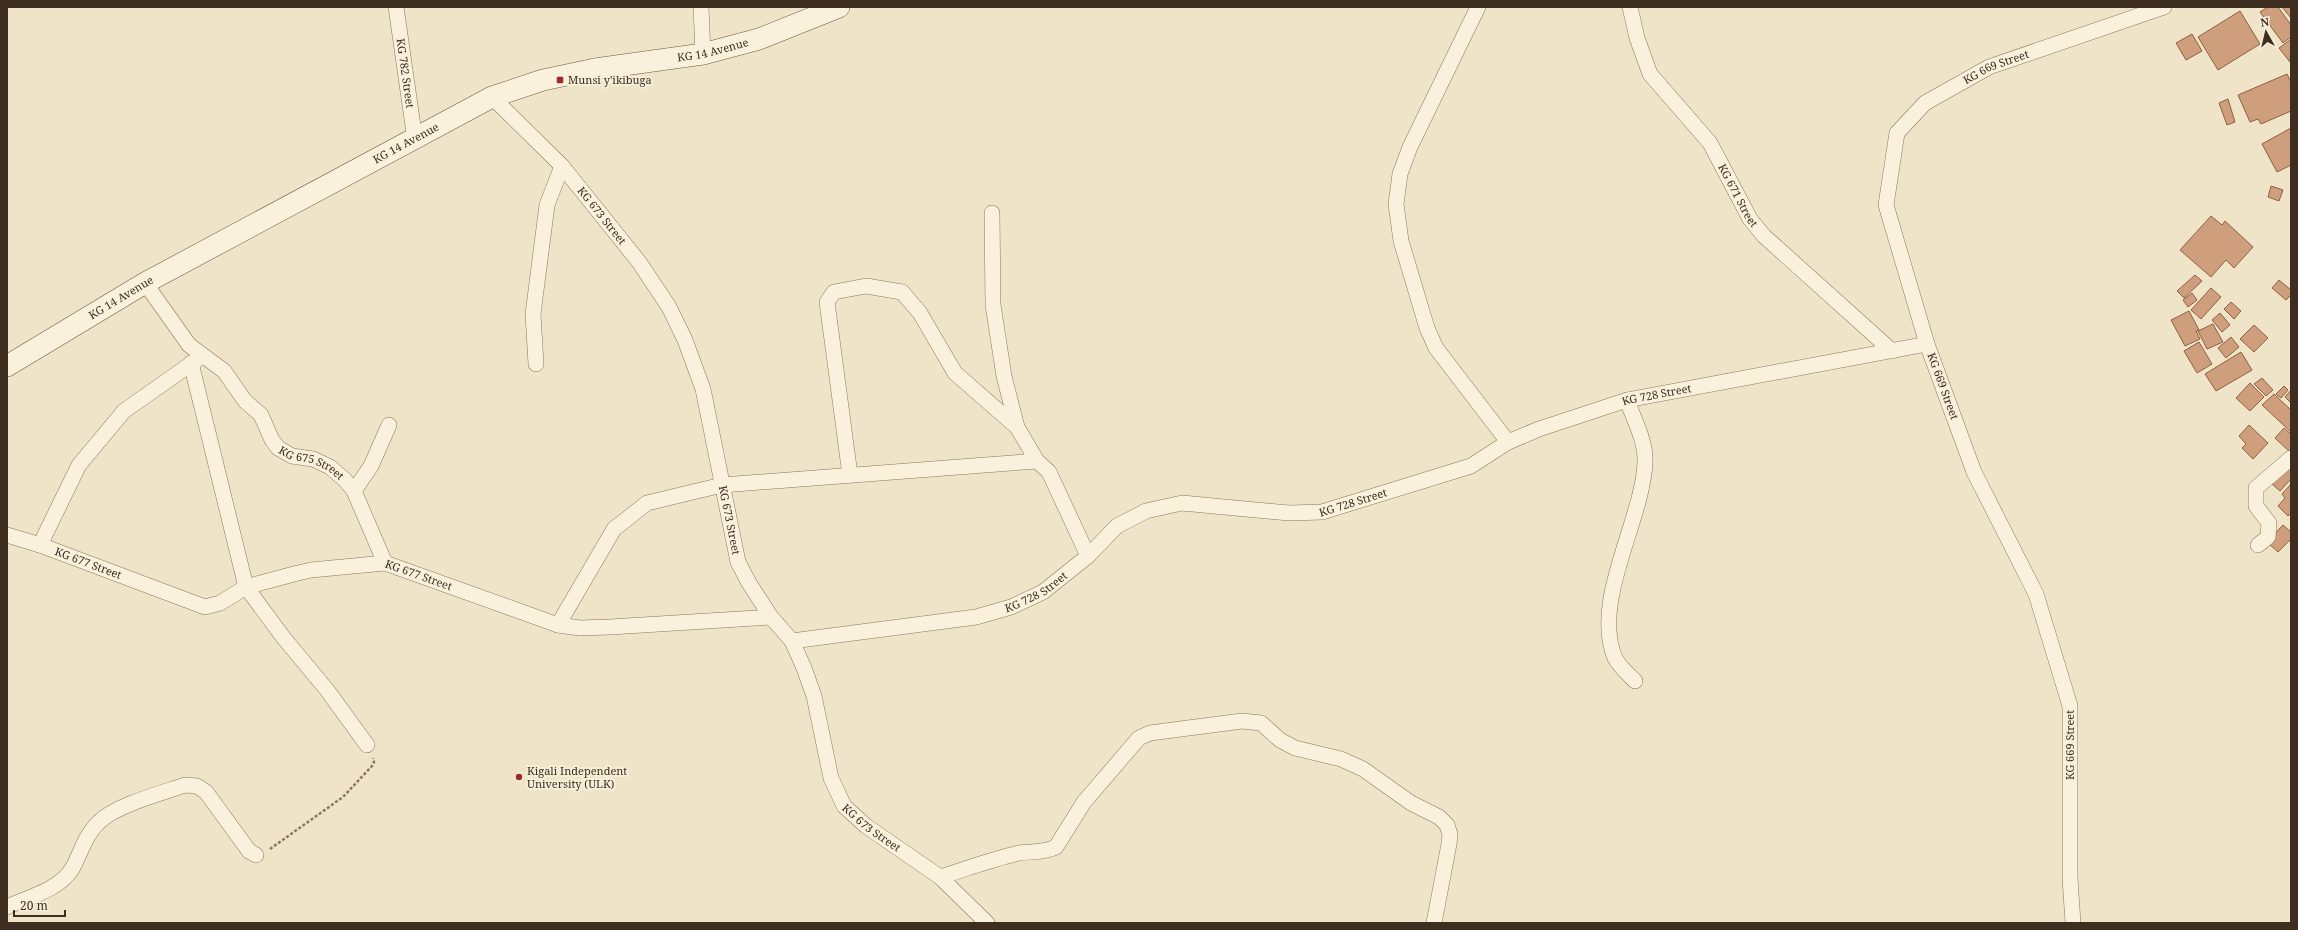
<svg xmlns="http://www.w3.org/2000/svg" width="2298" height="930" font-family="'Noto Serif',serif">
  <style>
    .building { fill: #cf9f7d; stroke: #8d5f41 }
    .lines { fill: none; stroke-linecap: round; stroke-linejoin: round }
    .minor-casing { stroke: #8d765c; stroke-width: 16 }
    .secondary-casing { stroke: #6f573f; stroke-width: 22 }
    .path { stroke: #8d765c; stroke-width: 2.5; stroke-dasharray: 3 2; stroke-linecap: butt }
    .minor { stroke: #faf1dc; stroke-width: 15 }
    .secondary { stroke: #faf1dc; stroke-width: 21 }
    .poi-dot { fill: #9e2a2b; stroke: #f7eed8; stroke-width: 1.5 }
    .labels { text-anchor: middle; stroke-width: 4; stroke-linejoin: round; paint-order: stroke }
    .street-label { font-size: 11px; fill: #3d2e20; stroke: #f7eed8 }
    .poi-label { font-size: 11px; fill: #3d2e20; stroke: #f7eed8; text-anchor: start }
  </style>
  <rect width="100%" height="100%" fill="#f0e4c8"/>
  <g class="building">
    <path d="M 2268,7 L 2278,7 L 2291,25 L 2291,37 L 2283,43 L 2260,12 Z"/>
    <path d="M 2282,7 L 2291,7 L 2291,18 Z"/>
    <path d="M 2240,11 L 2260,44 L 2218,70 L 2198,37 Z"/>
    <path d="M 2192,34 L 2202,51 L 2186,60 L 2176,43 Z"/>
    <path d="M 2290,40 L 2291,41 L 2290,62 L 2279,48 Z"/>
    <path d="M 2287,74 L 2291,82 L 2291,111 L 2261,124 L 2258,119 L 2250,122 L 2238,95 Z"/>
    <path d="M 2228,99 L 2235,122 L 2227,125 L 2219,103 Z"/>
    <path d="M 2291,128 L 2291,165 L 2277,172 L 2262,144 Z"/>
    <path d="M 2271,186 L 2283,190 L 2279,201 L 2268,197 Z"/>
    <path d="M 2211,216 L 2222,225 L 2225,221 L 2253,247 L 2234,268 L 2226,260 L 2211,277 L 2180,250 Z"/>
    <path d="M 2195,275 L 2202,281 L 2184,298 L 2177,291 Z"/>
    <path d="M 2279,280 L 2291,290 L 2291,295 L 2286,300 L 2272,288 Z"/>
    <path d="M 2211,288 L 2221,297 L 2201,319 L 2191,310 Z"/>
    <path d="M 2192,293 L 2197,300 L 2188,307 L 2183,300 Z"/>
    <path d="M 2231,302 L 2241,311 L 2234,319 L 2224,309 Z"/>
    <path d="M 2189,311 L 2199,330 L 2196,331 L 2200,339 L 2185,346 L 2171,320 Z"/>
    <path d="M 2220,313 L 2230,325 L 2222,332 L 2212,320 Z"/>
    <path d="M 2213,324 L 2223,342 L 2207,349 L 2198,331 Z"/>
    <path d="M 2254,325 L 2268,338 L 2254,352 L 2240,339 Z"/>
    <path d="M 2231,337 L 2239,347 L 2226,358 L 2218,348 Z"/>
    <path d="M 2199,342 L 2212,364 L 2197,373 L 2184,351 Z"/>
    <path d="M 2241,352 L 2252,370 L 2216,391 L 2205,374 Z"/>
    <path d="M 2262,378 L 2273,390 L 2266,396 L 2254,384 Z"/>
    <path d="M 2250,383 L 2264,397 L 2250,411 L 2236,398 Z"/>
    <path d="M 2284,386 L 2288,390 L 2281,398 L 2276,394 Z"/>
    <path d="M 2291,390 L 2291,403 L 2285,397 Z"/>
    <path d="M 2274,394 L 2291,410 L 2291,432 L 2262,405 Z"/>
    <path d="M 2249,425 L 2268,443 L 2253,459 L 2242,448 L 2246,444 L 2239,436 Z"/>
    <path d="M 2284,428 L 2291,434 L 2291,453 L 2275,438 Z"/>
    <path d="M 2288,467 L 2291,470 L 2291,479 L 2280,491 L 2272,484 Z"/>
    <path d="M 2291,484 L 2291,513 L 2288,516 L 2278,506 L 2285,498 L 2282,494 Z"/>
    <path d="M 2283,525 L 2291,532 L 2291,539 L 2278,552 L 2267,542 Z"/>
  </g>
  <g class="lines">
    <defs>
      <g id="minor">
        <path id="s1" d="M 396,7 L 415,140"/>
        <path d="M 701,7 L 703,54"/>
        <path d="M 1478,7 L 1410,147 L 1400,174 L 1396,204 L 1401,241 L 1427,328 L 1436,348 L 1508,442"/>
        <path id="s2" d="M 1630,7 L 1637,38 L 1650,74 L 1710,143 L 1750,219 L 1764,236 L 1892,351"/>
        <path id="s3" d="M 492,97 L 562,166 L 639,262 L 669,307 L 685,340 L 703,389 L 738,562 L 749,583 L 771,617 L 792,641 L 804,668 L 814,696 L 831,778 L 844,806 L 866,826 L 940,877 L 987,923"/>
        <path d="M 992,213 L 993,305 L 1004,376 L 1017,427"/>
        <path id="s4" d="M 145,283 L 189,345 L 224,371 L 245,401 L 261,415 L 272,440 L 278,448 L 292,456 L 313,459 L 330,467 L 345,480 L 354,491 L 385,563"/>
        <path d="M 191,363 L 246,587 L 283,637 L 327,690 L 367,745"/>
        <path d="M 536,364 L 533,314 L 547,205 L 562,166"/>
        <path d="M 1627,400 C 1634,420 1646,441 1645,462 C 1643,520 1591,601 1615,658 C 1619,666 1629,675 1635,681"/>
        <path d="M 850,475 L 827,302 L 834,292 L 866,286 L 902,292 L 920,313 L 955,373 L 1017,427 L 1037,461"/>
        <path d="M 354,491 L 371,466 L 389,425"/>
        <path id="s5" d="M 7,535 L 40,545 L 205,607 L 220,603 L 246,587 L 294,574 L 311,570 L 385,563 L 558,625 L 580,628 L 610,627 L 771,617"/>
        <path d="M 40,545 L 79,465 L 124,411 L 198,359"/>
        <path d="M 2258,545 L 2268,537 L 2269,523 L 2256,506 L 2256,488 L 2291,458"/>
        <path d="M 558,625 L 614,529 L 647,503 L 722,485 L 1037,461 L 1049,472 L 1088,556"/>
        <path id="s6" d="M 792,641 L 976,617 L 1011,607 L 1043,592 L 1088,556 L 1117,526 L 1146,511 L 1182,503 L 1289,513 L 1322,512 L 1471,466 L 1508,442 L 1539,429 L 1627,400 L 1927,344"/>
        <path d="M 940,877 C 966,869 992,859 1019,853 C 1031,851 1044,853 1056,847 L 1084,802 L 1139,738 L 1150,733 L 1242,721 L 1261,723 L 1280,740 L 1295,748 L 1341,759 L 1363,769 L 1411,803 L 1439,817 L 1447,825 L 1450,834 L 1449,844 L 1434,923"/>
        <path d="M 7,907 C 28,897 59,890 72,869 C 81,853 85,835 99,822 C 116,805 162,793 185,785 L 197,786 L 206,792 L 249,851 L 256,855"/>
        <path id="s7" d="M 2073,923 L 2070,878 L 2070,706 L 2036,594 L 1974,472 L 1927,344 L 1886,205 L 1897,133 L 1925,103 L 1989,67 L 2164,7"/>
      </g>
      <g id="secondary">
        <path id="s8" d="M 7,366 L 145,283 L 492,97 L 543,80 L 595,69 L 703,54 L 759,39 L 839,7"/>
      </g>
    </defs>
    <use href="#minor" class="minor-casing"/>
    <use href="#secondary" class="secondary-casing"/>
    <path class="path" d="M 270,849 L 343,797 L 372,766 L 374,762 L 373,758"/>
    <use href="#minor" class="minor"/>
    <use href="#secondary" class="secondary"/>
  </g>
  <g class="poi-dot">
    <rect x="556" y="76" width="8" height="8" rx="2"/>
    <circle cx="519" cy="777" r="4"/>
  </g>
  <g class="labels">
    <g class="street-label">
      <text dy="4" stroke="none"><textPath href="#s8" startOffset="781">KG 14 Avenue</textPath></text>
      <text dy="4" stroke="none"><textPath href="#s7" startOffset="946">KG 669 Street</textPath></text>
      <text dy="4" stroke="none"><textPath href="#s1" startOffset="67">KG 782 Street</textPath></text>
      <text dy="4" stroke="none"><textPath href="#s8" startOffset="457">KG 14 Avenue</textPath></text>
      <text dy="4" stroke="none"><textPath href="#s2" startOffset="221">KG 671 Street</textPath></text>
      <text dy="4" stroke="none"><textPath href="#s3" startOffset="162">KG 673 Street</textPath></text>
      <text dy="4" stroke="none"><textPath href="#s8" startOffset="133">KG 14 Avenue</textPath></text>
      <text transform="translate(1943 386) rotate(70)" y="4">KG 669 Street</text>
      <text dy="4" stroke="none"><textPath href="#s6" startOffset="923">KG 728 Street</textPath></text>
      <text dy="4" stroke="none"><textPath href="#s4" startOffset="252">KG 675 Street</textPath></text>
      <text dy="4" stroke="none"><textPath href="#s6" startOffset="599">KG 728 Street</textPath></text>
      <text dy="4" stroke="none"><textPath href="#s3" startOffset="498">KG 673 Street</textPath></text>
      <text dy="4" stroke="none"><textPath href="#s5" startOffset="86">KG 677 Street</textPath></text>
      <text dy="4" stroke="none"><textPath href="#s5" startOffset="434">KG 677 Street</textPath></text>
      <text dy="4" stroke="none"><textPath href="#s6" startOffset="251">KG 728 Street</textPath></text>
      <text transform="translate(2070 745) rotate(-90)" y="4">KG 669 Street</text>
      <text dy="4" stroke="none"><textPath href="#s3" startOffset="846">KG 673 Street</textPath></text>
    </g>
    <g class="poi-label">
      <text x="568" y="84">Munsi y'ikibuga</text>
      <text x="527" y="775">Kigali Independent<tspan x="527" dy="13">University (ULK)</tspan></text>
    </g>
  </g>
  <rect width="2298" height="930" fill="none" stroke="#3d2e20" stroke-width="16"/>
  <g transform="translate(2266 32) rotate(352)" stroke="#f7eed8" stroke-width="3" paint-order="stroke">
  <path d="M0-3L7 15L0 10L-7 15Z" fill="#3d2e20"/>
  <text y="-6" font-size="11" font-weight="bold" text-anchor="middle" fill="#3d2e20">N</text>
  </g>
  <path d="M14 910v6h51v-6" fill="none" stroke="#3d2e20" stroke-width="2"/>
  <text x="20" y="910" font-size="12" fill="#3d2e20" stroke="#f7eed8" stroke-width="3" paint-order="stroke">20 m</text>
</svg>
